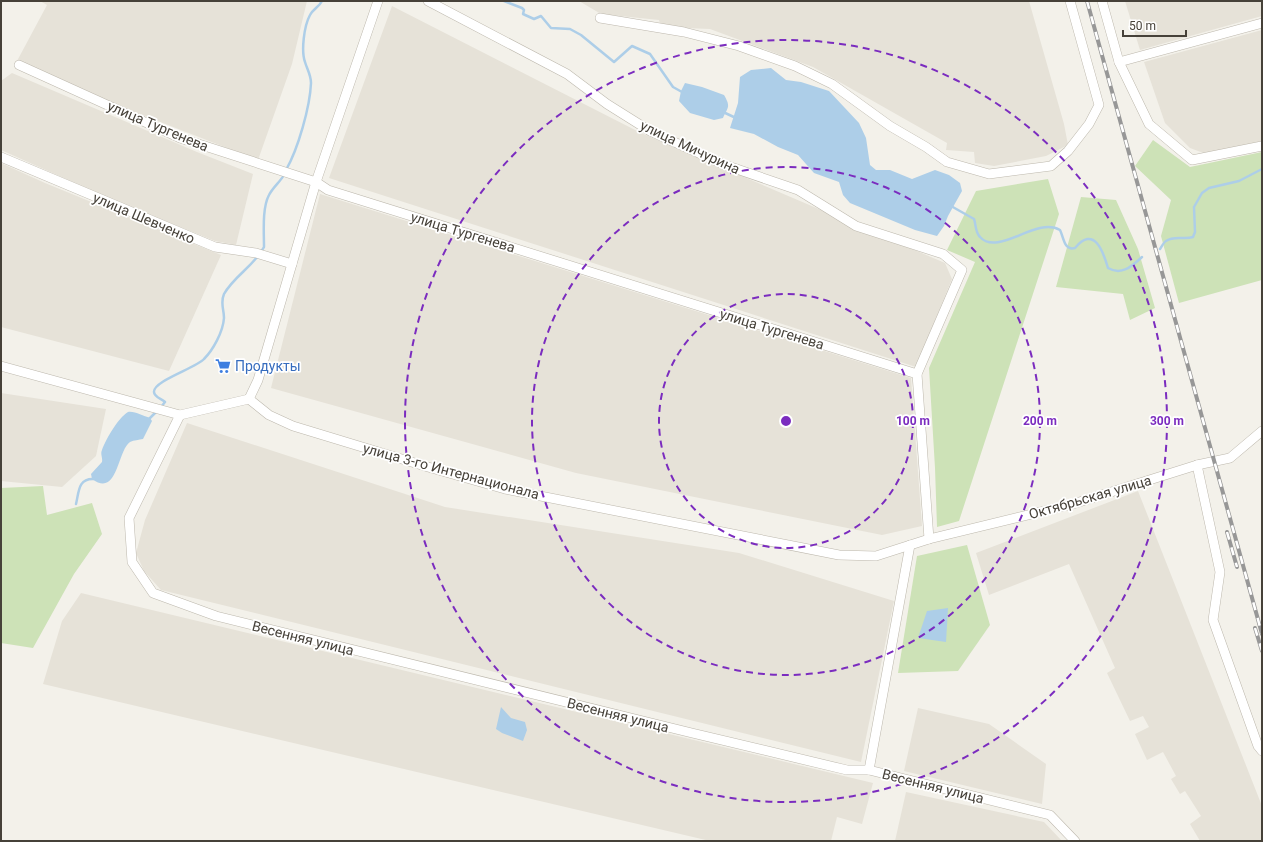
<svg xmlns="http://www.w3.org/2000/svg" width="1263" height="842" font-family="Roboto,sans-serif">
  <style>
    .residential { fill: #e6e2d8 }
    .green { fill: #cde2b7 }
    .water { fill: #adcee8 }
    .lines { fill: none; stroke-linecap: round; stroke-linejoin: round }
    .stream { stroke: #adcee8; stroke-width: 2.5 }
    .minor-casing { stroke: #bdb8ad; stroke-width: 10 }
    .minor { stroke: #fff; stroke-width: 9 }
    .rail-casing { stroke: #979797; stroke-width: 4 }
    .rail { stroke: #fff; stroke-width: 2.5; stroke-dasharray: 8; stroke-linecap: butt }
    .ring { fill: none; stroke: #7b2cbf; stroke-width: 2; stroke-dasharray: 7 5 }
    .labels { text-anchor: middle; stroke-width: 3.5; stroke-linejoin: round; paint-order: stroke }
    .street-label { font-size: 14px; fill: #464139; stroke: #fff }
    .shop-label { font-size: 14px; fill: #366cbe; stroke: #fff; text-anchor: start }
    .centre { fill: #7b2cbf; stroke: #fff; stroke-width: 2 }
    .ring-label { font-size: 12px; text-anchor: middle; font-weight: bold; fill: #7b2cbf; stroke: #fff; stroke-width: 3.5; stroke-linejoin: round; paint-order: stroke }
  </style>
  <rect width="100%" height="100%" fill="#f3f1ea"/>
  <g class="residential">
    <path d="M 40,1 L 307,1 L 292,64 L 258,160 L 73,88 L 17,61 L 47,5 Z"/>
    <path d="M 579,1 L 1029,1 L 1064,124 L 1068,145 L 1046,156 L 994,166 L 975,163 L 974,152 L 946,150 L 947,143 L 813,67 L 710,29 L 661,27 L 659,20 L 601,14 Z"/>
    <path d="M 1125,1 L 1262,1 L 1262,16 L 1140,50 Z"/>
    <path d="M 392,6 L 641,133 L 945,263 L 952,279 L 916,367 L 329,178 Z"/>
    <path d="M 1262,30 L 1262,141 L 1206,154 L 1190,148 L 1165,123 L 1144,62 Z"/>
    <path d="M 12,73 L 197,152 L 253,174 L 236,245 L 215,241 L 113,200 L 1,150 L 1,81 Z"/>
    <path d="M 1,163 L 45,183 L 221,255 L 169,371 L 1,327 Z"/>
    <path d="M 320,194 L 911,378 L 922,526 L 882,535 L 576,473 L 271,388 Z"/>
    <path d="M 1,393 L 106,409 L 96,456 L 62,487 L 1,481 Z"/>
    <path d="M 187,423 L 445,507 L 739,553 L 894,601 L 861,762 L 161,590 L 144,571 L 136,553 L 145,520 Z"/>
    <path d="M 1138,491 L 1262,806 L 1262,841 L 1200,841 L 1190,824 L 1201,816 L 1185,791 L 1180,794 L 1171,779 L 1176,776 L 1163,752 L 1147,760 L 1135,734 L 1149,727 L 1143,716 L 1130,721 L 1107,673 L 1115,668 L 1069,564 L 989,595 L 976,553 Z"/>
    <path d="M 81,593 L 873,783 L 862,824 L 837,817 L 831,841 L 710,841 L 43,684 L 62,621 Z"/>
    <path d="M 918,708 L 989,724 L 1046,764 L 1042,804 L 904,771 Z"/>
    <path d="M 906,792 L 1044,822 L 1062,841 L 895,841 Z"/>
  </g>
  <g class="green">
    <path d="M 1153,140 L 1190,167 L 1262,152 L 1262,280 L 1179,303 L 1161,236 L 1171,200 L 1135,166 Z"/>
    <path d="M 1048,179 L 1059,214 L 959,521 L 937,527 L 935,468 L 929,368 L 975,262 L 947,250 L 976,191 Z"/>
    <path d="M 1081,197 L 1116,200 L 1138,249 L 1155,308 L 1130,320 L 1123,294 L 1056,287 Z"/>
    <path d="M 43,486 L 47,515 L 92,503 L 102,534 L 74,574 L 33,648 L 1,643 L 1,488 Z"/>
    <path d="M 967,545 L 990,625 L 958,671 L 898,673 L 917,556 Z"/>
  </g>
  <g class="water">
    <path d="M 771,68 L 786,80 L 801,82 L 829,91 L 859,123 L 866,138 L 870,165 L 876,170 L 890,170 L 912,179 L 935,170 L 949,175 L 960,183 L 962,191 L 948,216 L 944,226 L 937,236 L 915,230 L 850,203 L 843,195 L 839,182 L 814,173 L 798,155 L 778,147 L 754,134 L 730,128 L 738,103 L 740,77 L 751,70 Z"/>
    <path d="M 685,83 L 702,87 L 724,95 C 731,107 728,107 723,118 L 714,120 L 690,113 L 679,101 L 681,91 Z"/>
    <path d="M 128,412 C 135,411 143,416 150,418 L 152,421 L 143,439 C 139,440 134,440 130,442 C 117,451 118,498 92,479 L 91,474 L 102,462 C 103,458 100,454 102,450 C 106,439 118,418 128,412 Z"/>
    <path d="M 948,608 L 946,642 L 918,638 L 927,611 Z"/>
    <path d="M 501,707 L 511,718 L 525,722 L 527,730 L 523,741 L 502,733 L 496,729 Z"/>
  </g>
  <g class="lines">
    <g class="stream">
      <path d="M 504,1 L 522,8 L 524,10 L 523,14 L 534,19 L 541,16 L 551,28 L 570,29 L 581,35 L 614,62 L 632,46 L 650,54 L 673,87 L 682,92"/>
      <path d="M 723,112 L 736,118"/>
      <path d="M 286,170 C 298,149 310,107 311,83 C 311,75 307,69 305,62 C 301,51 304,26 310,15 C 313,9 319,7 322,1"/>
      <path d="M 951,206 L 974,219 C 976,224 975,232 980,237 C 998,257 1037,216 1060,230 C 1064,238 1064,251 1075,248 C 1094,225 1103,251 1108,268 C 1122,276 1132,266 1142,257"/>
      <path d="M 1160,249 C 1162,246 1164,242 1166,241 C 1174,235 1185,240 1193,237 L 1195,232 L 1194,207 L 1202,193 L 1209,188 L 1239,181 L 1262,169"/>
      <path d="M 161,407 L 165,402 C 162,399 154,397 154,392 C 153,381 196,368 204,359 C 213,350 223,332 224,318 C 224,309 220,303 224,294 C 234,276 254,266 264,247 C 264,232 262,208 269,195 C 273,187 280,182 284,175"/>
      <path d="M 148,420 L 157,411"/>
      <path d="M 76,504 C 79,492 78,478 94,479"/>
    </g>
    <defs>
      <g id="minor">
        <path d="M 428,1 L 567,74 L 607,104 L 650,131 L 725,165 L 798,190 L 856,226 L 943,254 L 962,270 L 917,374 L 929,539"/>
        <path d="M 1102,1 L 1119,62 L 1149,124 L 1192,160 L 1262,146"/>
        <path d="M 600,18 L 684,32 L 739,46 L 795,66 L 832,84 L 890,126 L 926,147 L 947,162 L 989,174 L 1051,166 L 1068,151 L 1089,124 L 1099,105 L 1070,1"/>
        <path d="M 1119,62 L 1262,23"/>
        <path d="M 19,65 L 180,138 L 316,182 L 328,190 L 917,374"/>
        <path d="M 1,157 L 215,247 L 256,253 L 292,264"/>
        <path d="M 1,366 L 180,415 L 249,399 L 269,415 L 293,426 L 428,467 L 505,489 L 839,555 L 876,556 L 929,539 L 1073,504 L 1197,465 L 1230,458 L 1262,431"/>
        <path d="M 249,399 L 258,380 L 316,182 L 378,1"/>
        <path d="M 180,415 L 129,518 L 132,562 L 153,593 L 216,616 L 692,733 L 847,770 L 869,770 L 1050,815 L 1075,841"/>
        <path d="M 1197,465 L 1220,572 L 1213,620 L 1258,746 L 1262,751"/>
        <path d="M 869,770 L 910,545"/>
      </g>
    </defs>
    <use href="#minor" class="minor-casing"/>
    <use href="#minor" class="minor"/>
    <defs>
      <g id="rail">
        <path d="M 1087,1 L 1262,634"/>
        <path d="M 1227,532 L 1237,567"/>
        <path d="M 1255,628 L 1262,651"/>
      </g>
    </defs>
    <use href="#rail" class="rail-casing"/>
    <use href="#rail" class="rail"/>
  </g>
  <g class="ring">
    <circle cx="786" cy="421" r="127"/>
    <circle cx="786" cy="421" r="254"/>
    <circle cx="786" cy="421" r="381"/>
  </g>
  <defs>
    <symbol id="supermarket-bare" viewBox="-9 -9 18 18"><path d="M-6-5.5h2.5l.6 2H6L4.5 2H-2.5L-4.4-4H-6ZM-1.5 3.2a1.3 1.3 0 1 0 .1 0ZM3 3.2a1.3 1.3 0 1 0 .1 0Z" fill="#3f7fe0" stroke="#fff" stroke-width="2.5" paint-order="stroke"/></symbol>
  </defs>
  <g fill-rule="evenodd">
    <use href="#supermarket-bare" x="212" y="355" width="22" height="22"/>
  </g>
  <g class="labels">
    <g class="street-label">
      <text transform="translate(158 126) rotate(23)" y="5">улица Тургенева</text>
      <text transform="translate(690 147) rotate(25)" y="5">улица Мичурина</text>
      <text transform="translate(144 218) rotate(23)" y="5">улица Шевченко</text>
      <text transform="translate(463 232) rotate(17)" y="5">улица Тургенева</text>
      <text transform="translate(772 329) rotate(17)" y="5">улица Тургенева</text>
      <text transform="translate(451 471) rotate(15)" y="5">улица 3-го Интернационала</text>
      <text transform="translate(1090 497) rotate(-16)" y="5">Октябрьская улица</text>
      <text transform="translate(303 638) rotate(14)" y="5">Весенняя улица</text>
      <text transform="translate(618 715) rotate(14)" y="5">Весенняя улица</text>
      <text transform="translate(933 786) rotate(14)" y="5">Весенняя улица</text>
    </g>
    <g class="shop-label">
      <text x="235" y="371">Продукты</text>
    </g>
  </g>
  <circle cx="786" cy="421" r="6" class="centre"/>
  <g class="ring-label">
    <text x="913" y="425">100 m</text>
    <text x="1040" y="425">200 m</text>
    <text x="1167" y="425">300 m</text>
  </g>
  <rect width="1263" height="842" fill="none" stroke="#464139" stroke-width="4"/>
  <path d="M1123 30v6h63v-6" fill="none" stroke="#464139" stroke-width="2"/>
  <text x="1129" y="30" font-size="12" fill="#464139" stroke="#ffffff" stroke-width="3" paint-order="stroke">50 m</text>
</svg>
